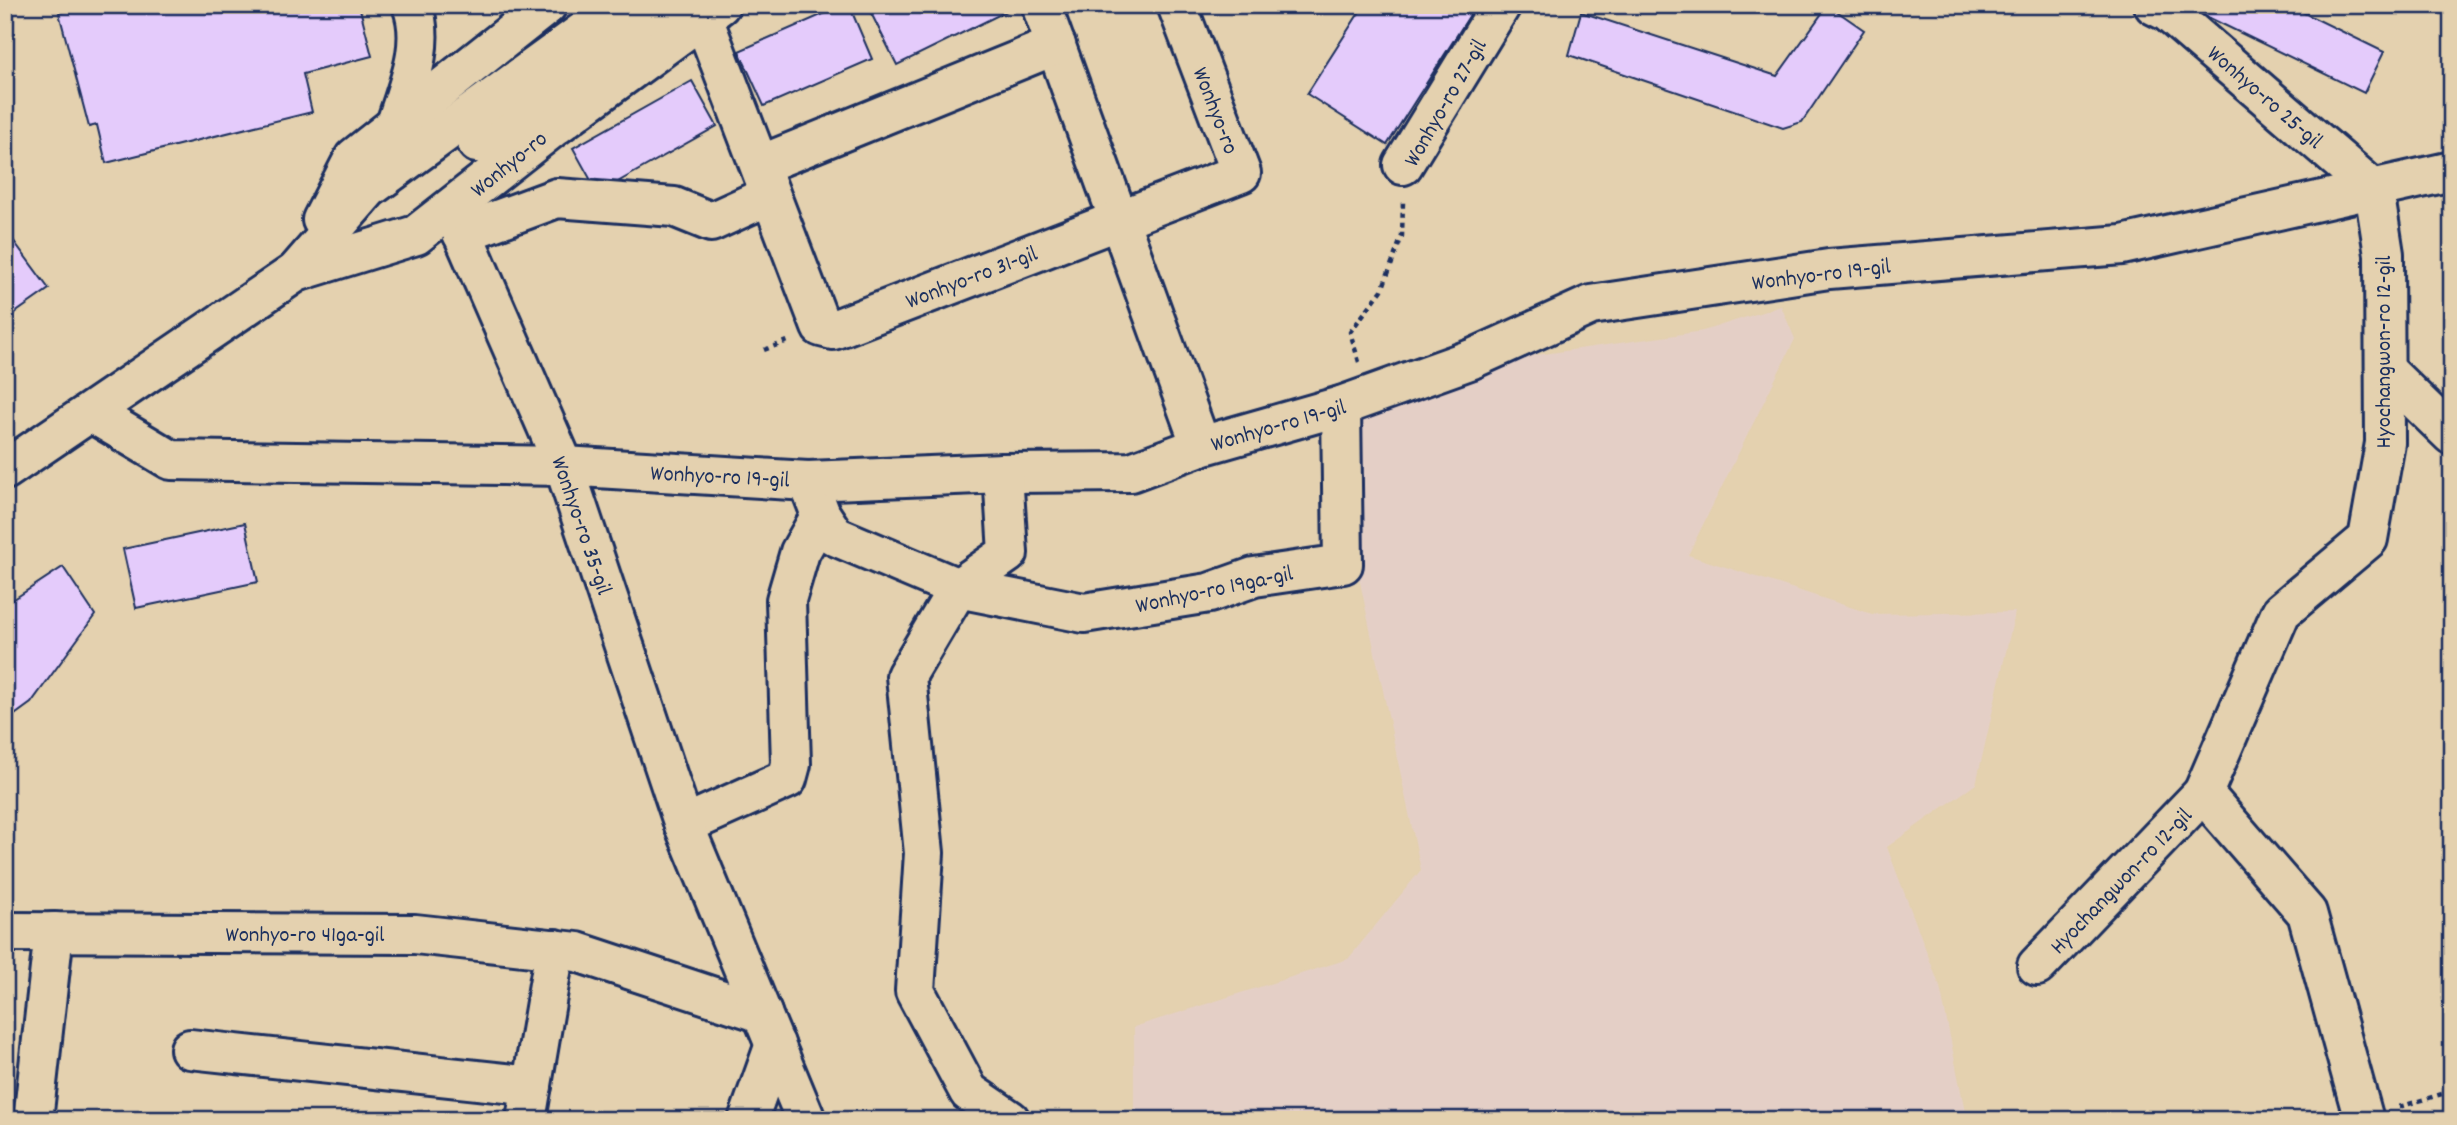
<svg xmlns="http://www.w3.org/2000/svg" width="2457" height="1125" font-family="Dekko,sans-serif">
  <style>
    .built { fill: #e4cfc6 }
    .building { fill: #e4cbfb; stroke: #1b2f5e; stroke-width: 2 }
    .lines { fill: none; stroke-linecap: round; stroke-linejoin: round }
    .minor-casing { stroke: #1b2f5e; stroke-width: 44 }
    .tertiary-casing { stroke: #1b2f5e; stroke-width: 44 }
    .primary-casing { stroke: #1b2f5e; stroke-width: 44 }
    .path { stroke: #1b2f5e; stroke-width: 4.5; stroke-dasharray: 5 5; stroke-linecap: butt }
    .minor { stroke: #e4d1af; stroke-width: 38 }
    .tertiary { stroke: #e4d1af; stroke-width: 38 }
    .primary { stroke: #e4d1af; stroke-width: 38 }
    .labels { text-anchor: middle; stroke-width: 5; stroke-linejoin: round; paint-order: stroke }
    .street-label { font-size: 23px; fill: #1b2f5e; stroke: #e4d1af }
  </style>
  <rect width="100%" height="100%" fill="#e4d1af"/>
  <filter id="ink" filterUnits="userSpaceOnUse"><feTurbulence type="fractalNoise" baseFrequency=".0143" numOctaves="2"/><feDisplacementMap in="SourceGraphic" scale="14" xChannelSelector="R" yChannelSelector="G"/><feConvolveMatrix kernelMatrix="1 2 1 2 8 2 1 2 1" color-interpolation-filters="sRGB"/></filter>
  <g filter="url(#ink)">
    <path class="built" d="M 1781,306 L 1795,339 L 1688,555 L 1872,614 L 2015,612 L 1976,784 L 1887,847 L 1940,987 L 1965,1111 L 1972,1120 L 1134,1120 L 1134,1027 L 1348,959 L 1421,870 L 1327,426 L 1495,361 L 1703,331 Z"/>
    <g class="building">
      <path d="M 90,5 L 359,5 L 372,56 L 303,74 L 312,112 L 106,163 L 97,125 L 89,127 L 59,13 Z"/>
      <path d="M 844,5 L 849,5 L 872,59 L 764,106 L 739,51 Z"/>
      <path d="M 867,5 L 1009,5 L 1011,9 L 897,65 Z"/>
      <path d="M 1364,5 L 1466,5 L 1473,10 L 1387,145 L 1307,94 Z"/>
      <path d="M 1828,5 L 1864,30 L 1802,122 L 1783,128 L 1569,55 L 1581,12 L 1777,76 Z"/>
      <path d="M 2183,5 L 2288,5 L 2384,52 L 2364,93 Z"/>
      <path d="M 692,81 L 717,126 L 598,193 L 573,148 Z"/>
      <path d="M 5,229 L 49,289 L 5,320 Z"/>
      <path d="M 245,523 L 258,582 L 136,608 L 123,549 Z"/>
      <path d="M 63,567 L 95,615 L 31,703 L 5,722 L 5,605 Z"/>
    </g>
    <g class="lines">
      <defs>
        <g id="minor">
          <path d="M 1041,5 L 1201,446"/>
          <path d="M 2154,5 L 2168,12 L 2374,190 L 2384,254 L 2385,443 L 2368,539 L 2281,612 L 2203,793 L 2307,913 L 2364,1120"/>
          <path d="M 703,18 L 821,327 L 833,330 L 1241,173 L 1177,5"/>
          <path d="M 760,165 L 1056,45"/>
          <path d="M 1403,165 L 1501,5"/>
          <path d="M 462,233 L 557,198 L 674,207 L 711,222 L 770,195"/>
          <path d="M 2385,370 L 2452,435"/>
          <path d="M 92,413 L 171,460 L 564,466 L 808,481 L 1003,473 L 1131,472 L 1201,446 L 1341,406 L 1472,359 L 1591,305 L 1829,269 L 2122,245 L 2452,171"/>
          <path d="M 1003,473 L 1008,553 L 958,588 L 906,676 L 924,853 L 915,991 L 969,1092 L 1010,1120"/>
          <path d="M 808,481 L 821,515 L 835,536 L 958,588 L 1084,613 L 1209,593 L 1254,577 L 1343,564 L 1341,406"/>
          <path d="M 684,825 L 787,779 L 791,764 L 786,600 L 800,552 L 821,515"/>
          <path d="M 5,932 L 415,934 L 577,952 L 762,1013"/>
          <path d="M 2037,966 L 2203,793"/>
          <path d="M 190,1049 L 532,1086"/>
          <path d="M 33,1120 L 54,932"/>
          <path d="M 526,1120 L 555,949"/>
          <path d="M 748,1120 L 775,1044"/>
        </g>
        <path id="tertiary" d="M 452,209 L 564,466 L 684,825 L 806,1120"/>
        <g id="primary">
          <path d="M 396,124 C 408,86 427,44 412,5"/>
          <path d="M 477,143 L 669,5"/>
          <path d="M 322,220 L 354,158 L 547,5"/>
          <path d="M 296,272 L 416,235 L 551,129 L 720,5"/>
          <path d="M 5,470 L 296,272 L 368,189 L 620,5"/>
        </g>
      </defs>
      <use href="#minor" class="minor-casing"/>
      <use href="#tertiary" class="tertiary-casing"/>
      <use href="#primary" class="primary-casing"/>
      <g class="path">
        <path d="M 764,350 L 788,341"/>
        <path d="M 1359,362 L 1350,332 L 1382,290 L 1402,236 L 1403,201"/>
        <path d="M 2399,1107 L 2452,1091"/>
      </g>
      <use href="#minor" class="minor"/>
      <use href="#tertiary" class="tertiary"/>
      <use href="#primary" class="primary"/>
    </g>
  </g>
  <g class="labels">
    <g class="street-label">
      <text transform="translate(2266 96) rotate(41)" y="8">Wonhyo-ro 25-gil</text>
      <text transform="translate(1444 102) rotate(-60)" y="8">Wonhyo-ro 27-gil</text>
      <text transform="translate(1217 110) rotate(69)" y="8">Wonhyo-ro</text>
      <text transform="translate(508 163) rotate(-39)" y="8">Wonhyo-ro</text>
      <text transform="translate(1821 273) rotate(-7)" y="8">Wonhyo-ro 19-gil</text>
      <text transform="translate(971 276) rotate(-21)" y="8">Wonhyo-ro 31-gil</text>
      <text transform="translate(2382 352) rotate(-90)" y="8">Hyochangwon-ro 12-gil</text>
      <text transform="translate(1278 424) rotate(-16)" y="8">Wonhyo-ro 19-gil</text>
      <text transform="translate(720 475) rotate(3)" y="8">Wonhyo-ro 19-gil</text>
      <text transform="translate(583 525) rotate(71)" y="8">Wonhyo-ro 35-gil</text>
      <text transform="translate(1214 588) rotate(-12)" y="8">Wonhyo-ro 19ga-gil</text>
      <text transform="translate(2120 880) rotate(-46)" y="8">Hyochangwon-ro 12-gil</text>
      <text x="305" y="941">Wonhyo-ro 41ga-gil</text>
    </g>
  </g>
  <rect width="2457" height="1125" fill="none" stroke="#e4d1af" stroke-width="28"/>
  <rect x="14" y="14" width="2429" height="1097" fill="none" stroke="#1b2f5e" stroke-width="2.5" filter="url(#ink)"/>
</svg>
